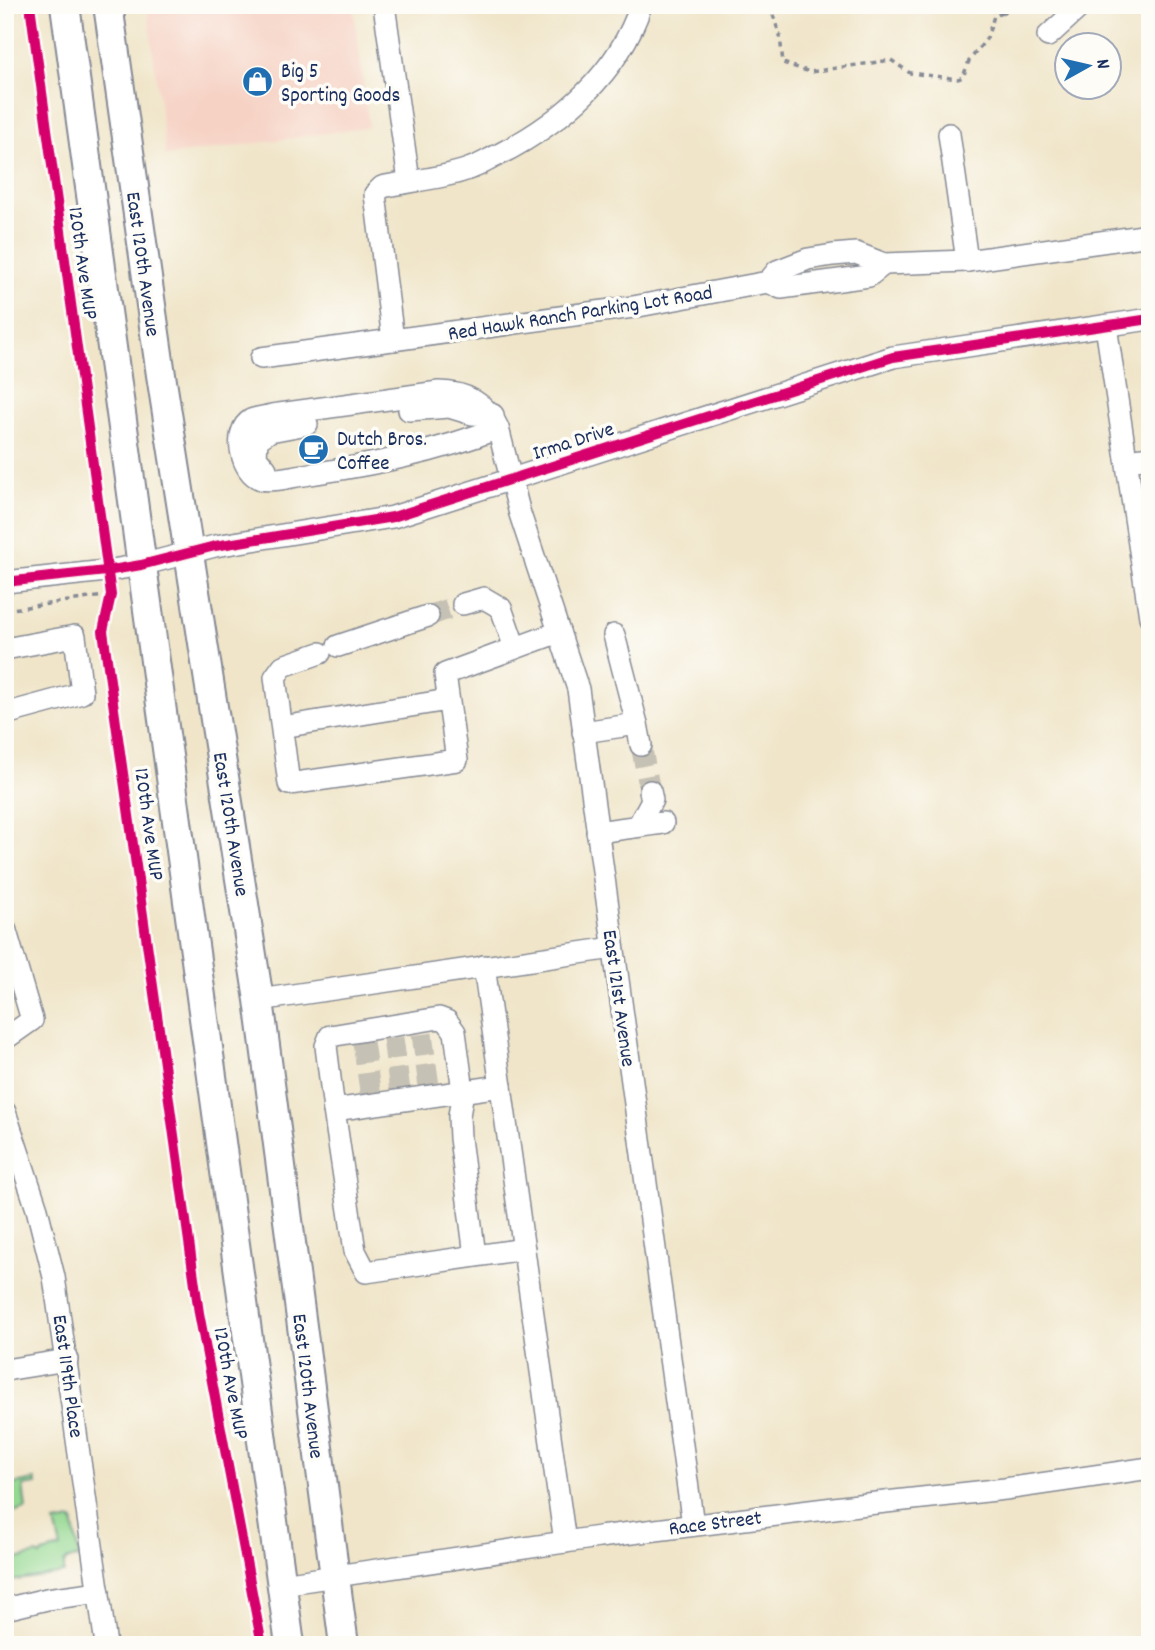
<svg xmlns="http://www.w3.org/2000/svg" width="1155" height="1650" font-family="Dekko,sans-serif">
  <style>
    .built { fill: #f6d2c4 }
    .green { fill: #94d891; stroke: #588478; stroke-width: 2 }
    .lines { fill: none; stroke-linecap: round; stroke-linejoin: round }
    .minor-tunnel { stroke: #c5c1b4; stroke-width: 21; stroke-dasharray: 21 10; stroke-linecap: butt }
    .minor-casing { stroke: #868a94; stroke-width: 24 }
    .major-casing { stroke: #868a94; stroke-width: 32 }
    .path { stroke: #868a94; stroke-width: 3.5; stroke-dasharray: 5 5; stroke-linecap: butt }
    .minor { stroke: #fff; stroke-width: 21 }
    .major { stroke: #fff; stroke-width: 28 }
    .cycleway-casing { stroke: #fdfcf7; stroke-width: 15 }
    .cycleway { stroke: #d6006c; stroke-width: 10 }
    .labels { text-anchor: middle; stroke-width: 7; stroke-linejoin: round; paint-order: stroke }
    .poi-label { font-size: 21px; fill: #1b2f5e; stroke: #fdfcf7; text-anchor: start }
    .street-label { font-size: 21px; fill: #1b2f5e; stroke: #fdfcf7 }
  </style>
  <rect width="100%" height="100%" fill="#fdfcf7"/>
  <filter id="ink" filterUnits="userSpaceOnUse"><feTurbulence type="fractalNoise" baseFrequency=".0143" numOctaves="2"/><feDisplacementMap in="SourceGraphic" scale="14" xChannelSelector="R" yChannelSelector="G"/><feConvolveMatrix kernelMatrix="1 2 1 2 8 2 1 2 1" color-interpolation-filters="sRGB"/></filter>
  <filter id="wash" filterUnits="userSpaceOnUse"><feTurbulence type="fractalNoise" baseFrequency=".00686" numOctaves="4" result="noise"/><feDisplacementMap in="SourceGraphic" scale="28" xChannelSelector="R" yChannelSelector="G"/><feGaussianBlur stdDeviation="1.57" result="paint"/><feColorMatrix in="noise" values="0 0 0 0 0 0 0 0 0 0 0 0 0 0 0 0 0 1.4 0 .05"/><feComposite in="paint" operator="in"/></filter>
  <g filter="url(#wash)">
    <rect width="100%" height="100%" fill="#f0e5c9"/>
    <path class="built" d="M 147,5 L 353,5 L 369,127 L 166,156 Z"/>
    <g class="green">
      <path d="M 35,1480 L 36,1484 L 23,1486 L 26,1509 L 5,1515 L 5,1486 Z"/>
      <path d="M 73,1520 L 79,1558 L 68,1559 L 64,1563 L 64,1573 L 11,1581 L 6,1562 L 37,1554 L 40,1556 L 42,1553 L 61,1548 L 55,1523 Z"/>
    </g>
  </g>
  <g filter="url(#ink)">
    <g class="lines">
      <g class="minor-tunnel">
        <path d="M 428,616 L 463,604"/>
        <path d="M 641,745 L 650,791"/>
        <path d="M 422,1034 L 429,1087"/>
        <path d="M 393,1038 L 400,1091"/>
        <path d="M 363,1042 L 372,1104"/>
      </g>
      <defs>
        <g id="minor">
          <path d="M 384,5 L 409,181"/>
          <path d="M 1048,36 L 1082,5"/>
          <path d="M 949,134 L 967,261"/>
          <path d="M 768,282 L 777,271 L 808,259 L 833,255 L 856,253 L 884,264 L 967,261 L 1150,235"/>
          <path d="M 1106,326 L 1150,617"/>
          <path d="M 393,340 L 375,194 L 382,187 C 408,181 447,178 471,168 C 481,165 491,158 500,154 C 562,122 619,73 641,5"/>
          <path d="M 261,358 L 633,307 L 768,282 L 781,288 L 869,276 L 884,264"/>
          <path d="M 409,410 L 449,407 L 472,414 L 493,415"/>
          <path d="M 498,428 C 436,453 371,465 304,475 C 292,476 273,482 261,479 C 241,473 232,431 251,420 C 257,417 266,417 272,415 L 439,392 C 465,392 488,404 498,428 L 520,514 L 578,689 L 693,1525"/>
          <path d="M 1127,460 L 1150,457"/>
          <path d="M 266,469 L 256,457 L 257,440 L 270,431 L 307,424"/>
          <path d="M 5,582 L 106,571 L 141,565 L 215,546 L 393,517 L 893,357 L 1150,319"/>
          <path d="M 463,604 L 484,598 L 501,608 L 515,648"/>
          <path d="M 614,635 L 637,724"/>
          <path d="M 338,646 L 428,616"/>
          <path d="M 5,649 L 75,636 L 82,693 L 5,714"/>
          <path d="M 320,653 L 283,666 L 275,677 L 289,784 L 457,760 L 445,674 L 559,632"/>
          <path d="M 282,727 L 448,700"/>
          <path d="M 583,732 L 637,724 L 641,745"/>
          <path d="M 638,826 L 652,800 L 650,791"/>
          <path d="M 597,832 L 663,823"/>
          <path d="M 5,928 L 32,1020 L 5,1039"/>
          <path d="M 484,966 L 565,1542"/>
          <path d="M 259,1000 L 613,948"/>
          <path d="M 501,1086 L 334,1110 L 355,1251 L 366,1272 L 524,1249"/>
          <path d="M 334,1110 L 326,1046 L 330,1036 L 439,1018 L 447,1021 L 455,1032 L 463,1091 L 459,1116 L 460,1138 L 475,1256"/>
          <path d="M 5,1112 L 37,1209 L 54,1277 L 106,1645"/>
          <path d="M 5,1370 L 67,1360"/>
          <path d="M 282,1584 L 599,1537 L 858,1505 L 1005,1489 L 1150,1468"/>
          <path d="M 5,1609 L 47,1599 L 99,1592"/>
        </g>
        <g id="major">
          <path d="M 65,5 L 290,1645"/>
          <path d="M 108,5 L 161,375 L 259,1000 L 344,1645"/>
        </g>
      </defs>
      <use href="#minor" class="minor-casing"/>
      <use href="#major" class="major-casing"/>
      <g class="path">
        <path d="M 773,5 L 772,12 L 780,36 L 783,63 L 810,72 L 891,60 L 910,73 L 958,79 L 963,77 L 969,61 L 987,38 L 994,16 L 1004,12"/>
        <path d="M 994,5 L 1004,12 L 1016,5"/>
        <path d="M 5,610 L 111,595"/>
      </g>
      <use href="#minor" class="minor"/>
      <use href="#major" class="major"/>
      <defs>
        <g id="cycleway">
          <path d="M 30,5 L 111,595 L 103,631 L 199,1313 L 262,1645"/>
          <path d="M 5,582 L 106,571 L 141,565 L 215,546 L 393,517 L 893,357 L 1150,319"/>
        </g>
      </defs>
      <use href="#cycleway" class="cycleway-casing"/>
      <use href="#cycleway" class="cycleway"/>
    </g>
  </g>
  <defs>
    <symbol id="shop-disc" viewBox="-11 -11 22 22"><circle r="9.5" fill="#1f6fb2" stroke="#fdfcf7"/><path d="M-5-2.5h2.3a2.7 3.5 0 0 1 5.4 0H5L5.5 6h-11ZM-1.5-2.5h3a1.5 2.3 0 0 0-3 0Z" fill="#fff"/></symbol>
    <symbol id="cafe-disc" viewBox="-11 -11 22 22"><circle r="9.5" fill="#1f6fb2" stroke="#fdfcf7"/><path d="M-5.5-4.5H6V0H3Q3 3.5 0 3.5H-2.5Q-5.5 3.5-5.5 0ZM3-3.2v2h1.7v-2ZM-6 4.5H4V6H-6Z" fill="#fff"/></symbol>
  </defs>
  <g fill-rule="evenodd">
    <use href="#shop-disc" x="240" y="64" width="35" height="35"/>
    <use href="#cafe-disc" x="296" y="432" width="35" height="35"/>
  </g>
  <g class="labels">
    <g class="poi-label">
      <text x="281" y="77">Big 5<tspan x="281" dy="24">Sporting Goods</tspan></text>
      <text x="337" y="445">Dutch Bros.<tspan x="337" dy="24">Coffee</tspan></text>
    </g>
    <g class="street-label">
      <text transform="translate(84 263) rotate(82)" y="7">120th Ave MUP</text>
      <text transform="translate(144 264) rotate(82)" y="7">East 120th Avenue</text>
      <text transform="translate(580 312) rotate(-9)" y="7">Red Hawk Ranch Parking Lot Road</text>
      <text transform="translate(573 440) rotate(-18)" y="7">Irma Drive</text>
      <text transform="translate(150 824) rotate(82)" y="7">120th Ave MUP</text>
      <text transform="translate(232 824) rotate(81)" y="7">East 120th Avenue</text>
      <text transform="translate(620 998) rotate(82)" y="7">East 121st Avenue</text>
      <text transform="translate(69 1376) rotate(82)" y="7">East 119th Place</text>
      <text transform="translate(232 1383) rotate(79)" y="7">120th Ave MUP</text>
      <text transform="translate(309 1386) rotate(83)" y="7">East 120th Avenue</text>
      <text transform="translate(715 1522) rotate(-7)" y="7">Race Street</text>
    </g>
  </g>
  <rect width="1155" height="1650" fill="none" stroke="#fdfcf7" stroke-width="28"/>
  <g transform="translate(1088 66) rotate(82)"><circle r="33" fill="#fdfcf7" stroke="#a3aaba" stroke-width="2"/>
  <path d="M0-5L12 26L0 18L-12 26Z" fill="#1f6fb2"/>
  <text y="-10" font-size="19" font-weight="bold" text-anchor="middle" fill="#1b2f5e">N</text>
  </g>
</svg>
